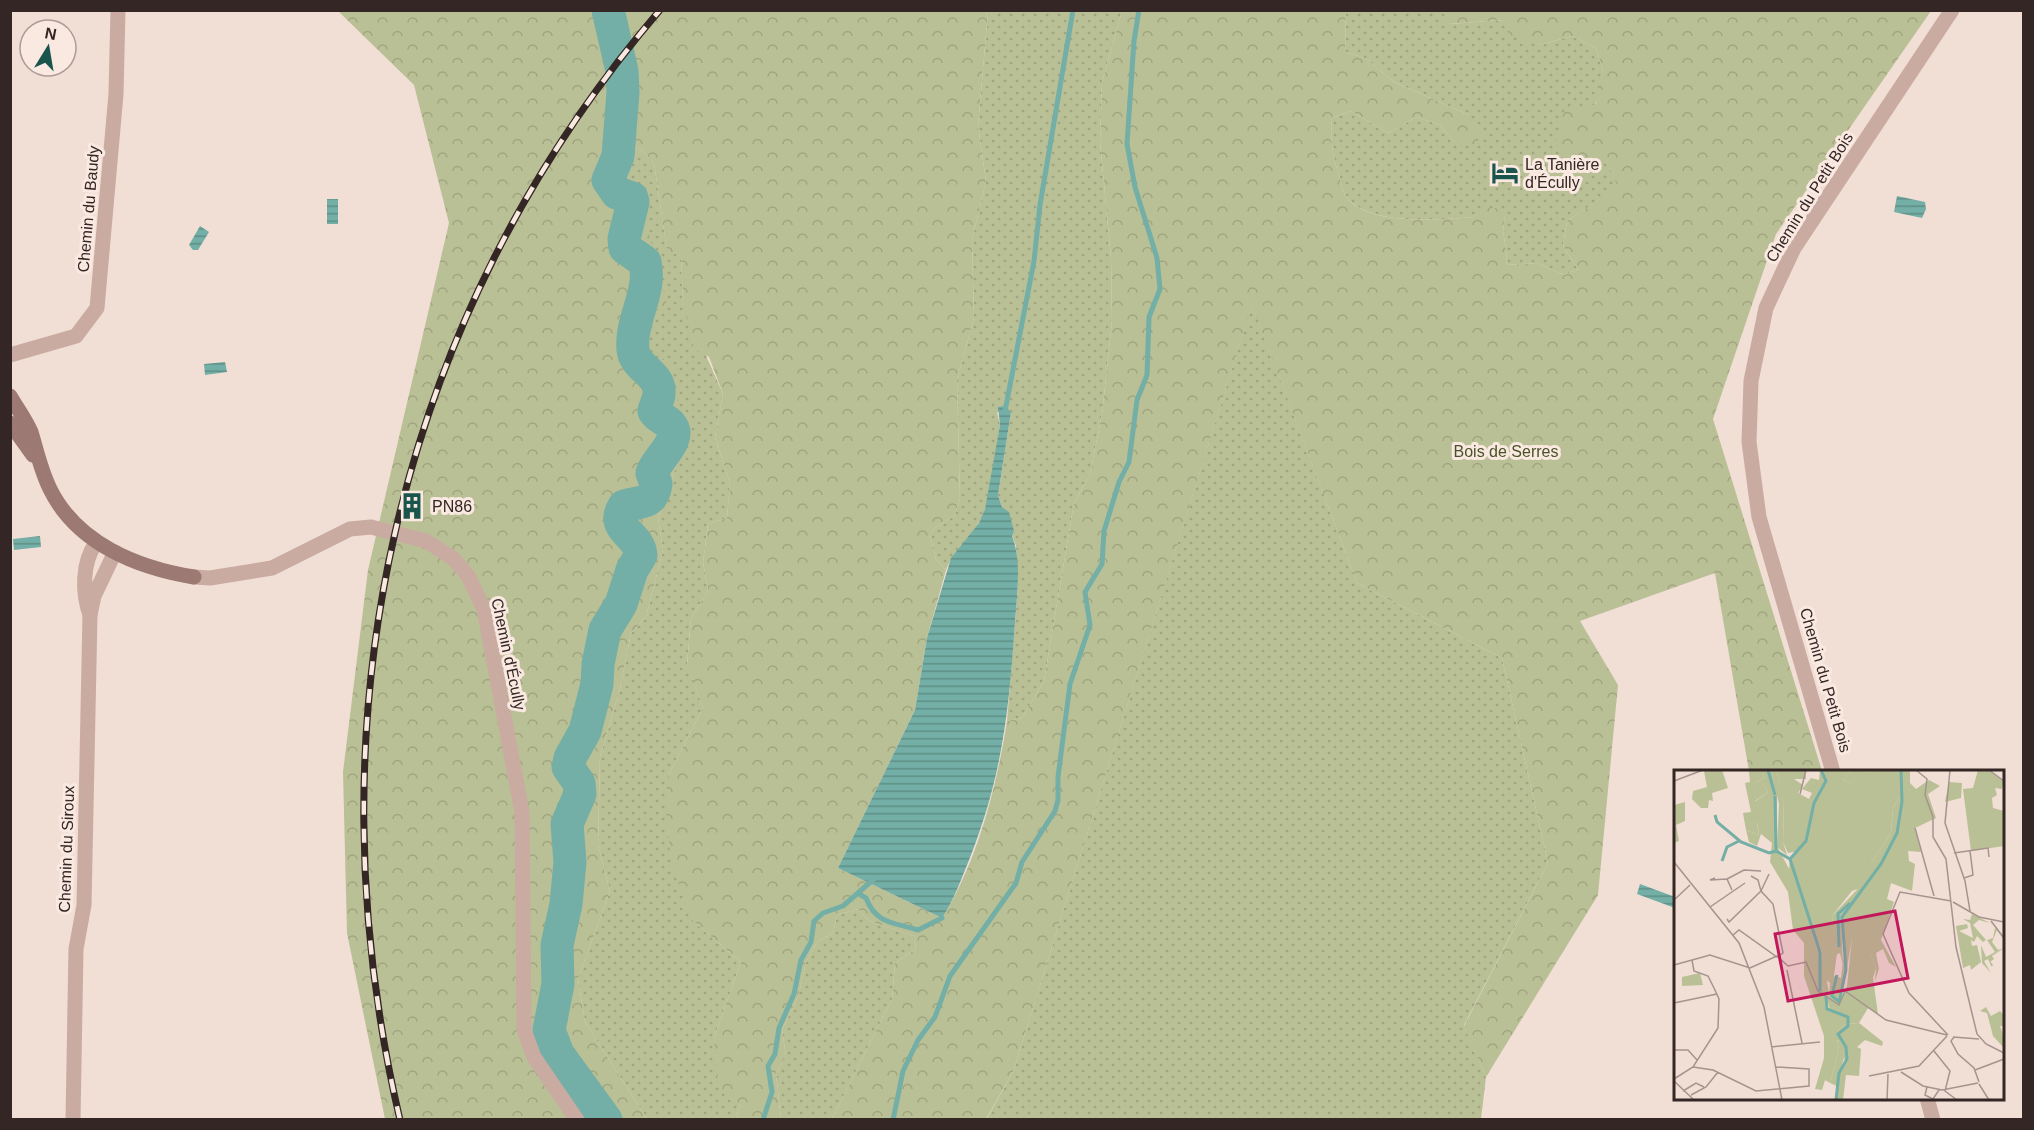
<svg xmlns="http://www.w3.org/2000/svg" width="2034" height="1130" font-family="Helvetica,sans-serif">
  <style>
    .grass { fill: url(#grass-dots) }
    .forest { fill: url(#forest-crowns) }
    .water { fill: url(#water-rules) }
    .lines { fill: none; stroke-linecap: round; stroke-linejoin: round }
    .stream { stroke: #73afa6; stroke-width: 5 }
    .river { stroke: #73afa6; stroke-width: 33 }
    .street { stroke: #c9aba1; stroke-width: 15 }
    .secondary { stroke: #9c7a73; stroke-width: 15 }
    .rail-casing { stroke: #332624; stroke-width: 7 }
    .rail { stroke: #f9e9e1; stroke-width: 4.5; stroke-dasharray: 14; stroke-linecap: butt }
    .labels { text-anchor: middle; stroke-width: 6; stroke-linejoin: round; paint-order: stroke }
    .poi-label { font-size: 16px; fill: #332624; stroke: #f9e9e1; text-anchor: start }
    .street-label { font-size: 16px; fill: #332624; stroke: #f9e9e1 }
    .park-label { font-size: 16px; fill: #4a5227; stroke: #f9e9e1 }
    .inset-river { fill: none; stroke: #73afa6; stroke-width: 3 }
    .inset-road { fill: none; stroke: #a5948e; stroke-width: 1.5 }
    .view { fill: #c2185b; fill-opacity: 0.15; stroke: #c2185b; stroke-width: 3 }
    .inset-edge { fill: none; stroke: #332624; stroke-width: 3 }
  </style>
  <defs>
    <pattern id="grass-dots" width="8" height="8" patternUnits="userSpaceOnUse" patternTransform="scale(1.5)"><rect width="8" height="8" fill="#bac095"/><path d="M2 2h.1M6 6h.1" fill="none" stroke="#a0a580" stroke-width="1.8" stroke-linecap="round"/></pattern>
    <pattern id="forest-crowns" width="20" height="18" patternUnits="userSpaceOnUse" patternTransform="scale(1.5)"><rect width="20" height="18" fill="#bac095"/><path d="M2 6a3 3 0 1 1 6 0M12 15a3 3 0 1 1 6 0" fill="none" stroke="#a0a580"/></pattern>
    <pattern id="water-rules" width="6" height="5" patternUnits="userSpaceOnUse" patternTransform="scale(1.5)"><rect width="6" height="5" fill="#73afa6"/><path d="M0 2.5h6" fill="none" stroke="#5f8e87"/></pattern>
  </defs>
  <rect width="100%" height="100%" fill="#f1ded5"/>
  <g class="grass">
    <path d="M 988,11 L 1122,11 L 1102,82 L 1100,142 L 1111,258 L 1112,321 L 1102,414 L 1090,474 L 1074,503 L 1044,681 L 1022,718 L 1007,721 L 1018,586 L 1016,546 L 998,495 L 1011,412 L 997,412 L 1000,425 C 996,449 991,497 982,517 C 973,536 954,549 946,570 L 936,559 L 930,535 L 933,529 L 954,516 L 960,499 L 957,379 L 974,318 L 972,240 L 986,181 L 978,126 Z"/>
    <path d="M 1346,11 L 1443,11 L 1449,24 L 1505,20 L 1540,45 L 1572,36 L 1596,48 L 1603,71 L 1602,86 L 1575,161 L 1606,161 L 1619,187 L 1567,221 L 1563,246 L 1578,269 L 1564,275 L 1537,263 L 1506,265 C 1509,247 1500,237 1505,217 L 1479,208 L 1476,217 C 1442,219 1372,227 1347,198 C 1342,192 1341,180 1338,172 C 1332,154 1330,138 1332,118 L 1351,111 L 1388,133 L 1417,117 L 1440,125 L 1455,143 L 1469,115 L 1394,82 L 1365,58 L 1345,52 Z"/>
    <path d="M 637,146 L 654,163 L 667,250 L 681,256 L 683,303 L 723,394 L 715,437 L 730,484 L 727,518 L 708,524 L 703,562 L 708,591 L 691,618 L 687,664 L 703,708 L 669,774 L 693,921 L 741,962 L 714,1038 L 740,1104 L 736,1119 L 647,1119 L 585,1022 L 578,979 L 610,891 L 598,845 L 600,757 L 620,689 L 631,633 L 646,617 L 663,550 L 658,518 L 686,438 L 649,357 L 645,335 L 649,314 L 639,195 L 624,178 L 627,161 Z"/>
    <path d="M 1252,304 L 1357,583 L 1502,658 L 1548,863 L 1464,1025 L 1486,1077 L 1481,1119 L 986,1120 L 1013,1072 Z"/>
    <path d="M 858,909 L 869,921 L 914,936 L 916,949 L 895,963 L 892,999 L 832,1119 L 781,1119 L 776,1073 L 786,1056 L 782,1030 L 798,997 L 806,962 L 817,942 L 833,933 L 837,915 Z"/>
  </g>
  <path class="forest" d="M 338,11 L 988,11 L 978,126 L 986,181 L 972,240 L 974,318 L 957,379 L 960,499 L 954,516 L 933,529 L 930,535 L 936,559 L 946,570 L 927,638 L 915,710 L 838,868 L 942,918 C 977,863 997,785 1007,721 L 1022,718 L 1044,681 L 1074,503 L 1090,474 L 1102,414 L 1112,321 L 1111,258 L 1100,142 L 1102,82 L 1122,11 L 1346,11 L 1345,52 L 1365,58 L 1394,82 L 1469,115 L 1483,134 L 1473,146 L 1455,143 L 1440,125 L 1417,117 L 1388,133 L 1351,111 L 1332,118 C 1330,138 1332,153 1338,172 C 1341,180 1342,192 1347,198 C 1371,227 1442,219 1476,217 L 1478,208 L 1496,208 L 1505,217 C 1500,237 1509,247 1506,265 L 1537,263 L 1564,275 L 1578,269 L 1563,246 L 1567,221 L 1618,187 L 1606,161 L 1575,161 L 1555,146 L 1564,111 L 1596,104 L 1603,71 L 1596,48 L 1572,36 L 1540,45 L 1508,34 L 1505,20 L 1448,24 L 1443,11 L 1931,11 L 1776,234 L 1713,419 L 1822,771 L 1749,771 L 1715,573 L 1580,621 L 1618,685 L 1598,895 L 1486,1077 L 1464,1026 L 1548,863 L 1502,658 L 1357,583 L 1252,305 L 1013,1072 L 986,1119 L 832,1119 L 892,999 L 895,963 L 916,949 L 914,936 L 869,921 L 858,909 L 837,915 L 833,933 L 817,942 L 806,962 L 798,997 L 782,1030 L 786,1056 L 776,1073 L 781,1119 L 736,1119 L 740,1104 L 718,1087 L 714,1038 L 741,962 L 693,921 L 671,864 L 665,800 L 669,774 L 703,708 L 687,665 L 691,618 L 708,591 L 703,562 L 708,524 L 727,518 L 730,484 L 715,437 L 723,394 L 709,357 L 694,349 L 683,303 L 681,256 L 667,251 L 654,163 L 637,146 L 627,161 L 624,178 L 639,195 L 667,304 L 649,314 L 645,335 L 649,357 L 669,360 L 686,438 L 658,518 L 663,550 L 646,617 L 631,633 L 620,689 L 600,757 L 598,845 L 610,891 L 578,979 L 585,1022 L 647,1119 L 385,1119 L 347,933 L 343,772 L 368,570 L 449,223 L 414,85 Z"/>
  <g class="water">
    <path d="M 1897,196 L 1925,202 L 1926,209 L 1922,218 L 1894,212 Z"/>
    <rect x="327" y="199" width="11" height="25"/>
    <path d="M 200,226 L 209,232 L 198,250 L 193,250 L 189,245 Z"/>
    <path d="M 225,362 L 227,372 L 205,375 L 204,364 Z"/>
    <path d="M 1005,406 L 1011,412 L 998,495 L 1002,507 L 1009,512 L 1014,531 L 1012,536 C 1022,561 1017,594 1015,622 C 1009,709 1003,772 971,855 C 962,877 955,898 942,918 L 838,868 L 915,710 L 927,638 L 951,558 L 979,523 L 985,509 L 1000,425 L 998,407 Z"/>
    <path d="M 40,536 L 41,547 L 14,550 L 13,539 Z"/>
    <path d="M 1640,884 L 1675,897 L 1675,908 L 1637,894 Z"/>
  </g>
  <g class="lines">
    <g class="stream">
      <path d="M 1005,411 L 1034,261 L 1040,205 L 1073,10"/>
      <path d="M 859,894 L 866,898 C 876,924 893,922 918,930 L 942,918"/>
      <path d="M 763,1120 L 772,1092 L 768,1066 L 775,1054 L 779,1028 L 794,994 L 801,960 L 811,942 L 814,921 L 823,913 L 843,906 L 874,879"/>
      <path d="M 893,1120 L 903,1071 L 918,1040 L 935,1017 L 950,976 L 1016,883 L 1022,862 L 1055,811 L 1058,800 L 1058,777 L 1070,684 L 1090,625 L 1085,592 L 1102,564 L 1104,531 L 1119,482 L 1129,462 L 1137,400 L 1147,375 L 1149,317 L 1160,289 L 1157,258 L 1135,187 L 1127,144 L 1134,41 L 1139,10"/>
    </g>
    <path class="river" d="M 606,1120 L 558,1054 L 549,1030 L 558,984 L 557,945 L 566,904 L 570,862 L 567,824 L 580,794 L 579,783 L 568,767 L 570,758 L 585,731 L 597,684 L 598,664 L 605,630 L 621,604 L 632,570 L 641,555 C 639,533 609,530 624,506 C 641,501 653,505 656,484 L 652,473 C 656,459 684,439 670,424 C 665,419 658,418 654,411 C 655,405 659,400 659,393 C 661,374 635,368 633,350 C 630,320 652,292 645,262 L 625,248 L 624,239 L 633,202 L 632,198 L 617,193 L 608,180 L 618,156 L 623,92 L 622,71 L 608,10"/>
    <g class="street">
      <path d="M 10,355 L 76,336 L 97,308 L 116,94 L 118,10"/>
      <path d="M 96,543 C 82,562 82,593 90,615 L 94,596 L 115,552"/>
      <path d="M 194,577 L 210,578 L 272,568 L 350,529 L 371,527 L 426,541 L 454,559 L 468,576 L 484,609 L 522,812 L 524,1030 L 534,1057 L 577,1120"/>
      <path d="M 1833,772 L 1759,517 L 1749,442 L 1751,381 L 1766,308 L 1794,248 L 1952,10"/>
      <path d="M 1927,1098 L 1933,1120"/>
      <path d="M 73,1120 L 76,949 L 84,905 L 90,615"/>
    </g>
    <g class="secondary">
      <path d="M 10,396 C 17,408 26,420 31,432 C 37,452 41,471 50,489 C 77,544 138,568 194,577"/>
      <path d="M 10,423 L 33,455"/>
    </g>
    <defs>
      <path id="rail" d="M 400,1120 C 307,723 393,321 660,10"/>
    </defs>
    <use href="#rail" class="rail-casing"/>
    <use href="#rail" class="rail"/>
  </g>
  <defs>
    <symbol id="hotel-bare" viewBox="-9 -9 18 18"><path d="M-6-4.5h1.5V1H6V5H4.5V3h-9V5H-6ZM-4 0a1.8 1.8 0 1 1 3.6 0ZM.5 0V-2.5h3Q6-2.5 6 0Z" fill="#19554d" stroke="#f9e9e1" stroke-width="2.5" paint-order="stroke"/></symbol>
    <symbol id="building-bare" viewBox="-9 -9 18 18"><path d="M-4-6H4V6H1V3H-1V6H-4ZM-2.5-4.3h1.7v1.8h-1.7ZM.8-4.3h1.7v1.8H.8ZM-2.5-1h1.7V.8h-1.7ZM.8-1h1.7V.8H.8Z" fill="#19554d" stroke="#f9e9e1" stroke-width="2.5" paint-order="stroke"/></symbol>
  </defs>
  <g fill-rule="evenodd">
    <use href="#hotel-bare" x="1486" y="154" width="38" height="38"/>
    <use href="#building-bare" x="393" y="487" width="38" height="38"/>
  </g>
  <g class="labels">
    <g class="poi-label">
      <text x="1525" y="170">La Tanière<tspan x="1525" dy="18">d'Écully</tspan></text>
      <text x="432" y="512">PN86</text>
    </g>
    <g class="street-label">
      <text transform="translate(1809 197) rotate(-58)" y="6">Chemin du Petit Bois</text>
      <text transform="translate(88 209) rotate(-85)" y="6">Chemin du Baudy</text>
      <text transform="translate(509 654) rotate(78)" y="6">Chemin d'Écully</text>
      <text transform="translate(1826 680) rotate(74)" y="6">Chemin du Petit Bois</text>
      <text transform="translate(66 849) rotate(-88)" y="6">Chemin du Siroux</text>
    </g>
    <g class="park-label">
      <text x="1506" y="457">Bois de Serres</text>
    </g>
  </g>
  <g transform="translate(1674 770)">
    <rect width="330" height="330" fill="#f1ded5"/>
    <path d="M 48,0 L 54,18 L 38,23 L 39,31 L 35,30 L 34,38 L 27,38 L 18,29 L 19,21 L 33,17 L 30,1 ZM 75,0 L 88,0 L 91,8 L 81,13 L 89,13 L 94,22 L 81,31 L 89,43 L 89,50 L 83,53 L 85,65 L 72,60 L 69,43 L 77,42 L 71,13 L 76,12 ZM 97,0 L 102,0 L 110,27 L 109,72 L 113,85 L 103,77 L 105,34 ZM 178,0 L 193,0 L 189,19 L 169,10 ZM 304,0 L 314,0 L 330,11 L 328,19 L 321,18 L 323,25 L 318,28 L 319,38 L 330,41 L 330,76 L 297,81 L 289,19 L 299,18 ZM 275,12 L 288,13 L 287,28 L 271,32 ZM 225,27 L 226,48 L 217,75 L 180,135 L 167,145 L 169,196 L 166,183 L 162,185 L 158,146 L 196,106 L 197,93 L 217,63 L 219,38 ZM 11,32 L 11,51 L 2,55 L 5,71 L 0,73 L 0,35 ZM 298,144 L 316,153 L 305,150 L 299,155 L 312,170 L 309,172 L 303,166 L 300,172 L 297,170 L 298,176 L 303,175 L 307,192 L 297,200 L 296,195 L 289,198 L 282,156 L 293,154 L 294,158 L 285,161 L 299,168 L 296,153 L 289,149 L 296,150 ZM 321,158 L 325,162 L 330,171 L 323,160 L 318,172 L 324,180 L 330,178 L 318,186 L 320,189 L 316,192 L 318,193 L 319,196 L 317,196 L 314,189 L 310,191 L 317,203 L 308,193 L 307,175 L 312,187 L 321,182 L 313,170 L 319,168 ZM 140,166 L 149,185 L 155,224 L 146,216 ZM 178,168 L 197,186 L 202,198 L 199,208 L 204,244 L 194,238 L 185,253 L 172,254 L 162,263 L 153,228 L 164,235 L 173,216 ZM 163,270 L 168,272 L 171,283 L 163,316 L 156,313 L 165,280 Z" fill="#bac095"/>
    <path d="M 88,0 L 97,0 L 103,20 L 103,76 L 115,99 L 116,88 L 125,81 L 114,83 L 109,72 L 110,29 L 102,0 L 131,0 L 132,9 L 120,9 L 129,15 L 124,23 L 135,29 L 138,23 L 128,19 L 137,8 L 145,10 L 146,0 L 178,0 L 169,10 L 188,18 L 193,0 L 236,0 L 236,13 L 242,19 L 255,10 L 266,16 L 254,24 L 262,48 L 241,58 L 247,82 L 234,81 L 235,91 L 241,94 L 238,121 L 217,113 L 213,129 L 220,132 L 207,170 L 222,197 L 215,193 L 209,179 L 202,183 L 205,199 L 201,211 L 202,198 L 197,186 L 188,183 L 178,169 L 167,233 L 165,236 L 153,228 L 152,236 L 164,251 L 163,262 L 172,254 L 185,253 L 209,272 L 208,276 L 191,270 L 183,277 L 187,279 L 185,306 L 172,305 L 169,330 L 161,330 L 165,302 L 171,294 L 168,272 L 163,270 L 165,280 L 156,313 L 151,310 L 148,320 L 141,319 L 150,288 L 150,266 L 130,206 L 130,173 L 119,160 L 114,122 L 96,92 L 98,73 L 87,64 L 83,76 L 75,72 L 72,60 L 85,65 L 83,51 L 89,49 L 89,43 L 82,42 L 79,33 L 94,22 L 89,13 L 81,13 L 91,8 ZM 225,27 L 225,48 L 217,75 L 199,102 L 197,93 L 217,63 L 219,38 ZM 189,117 L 166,149 L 171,176 L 167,208 L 160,206 L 163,183 L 158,146 L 178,121 ZM 144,172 L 149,185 L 150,208 L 156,213 L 155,224 L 146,216 ZM 312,237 L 317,246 L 326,241 L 330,245 L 330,256 L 326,256 L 330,267 L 329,277 L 319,266 L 313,243 L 306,241 Z" fill="#bac095" fill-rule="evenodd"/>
    <path d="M 26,203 L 29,215 L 8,216 L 8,207 Z" fill="#bac095"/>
    <path class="inset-river" d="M 94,0 L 101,25M 101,26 L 102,80M 41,45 L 43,52 L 67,72 L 95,83 L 102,81M 102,81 L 116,89 L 132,71 L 140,33 L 152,11 L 147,0M 116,89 L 146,182 L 146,221M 48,91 L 53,77 L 65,71M 165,177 L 164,144 L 176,133M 157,225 L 165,232 L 172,200 L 168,147 L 207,94 L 223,63 L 228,32 L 227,0M 158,225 L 163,205M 152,226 L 153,239 L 174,247 L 174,256 L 164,264 L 172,277 L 173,289 L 165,303 L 162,330"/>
    <path class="inset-road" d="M 242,0 L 253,9 L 251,25 L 259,47 L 259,67 L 272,89 L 282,177 L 303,264 L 312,274 L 330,283M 276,0 L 271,53 L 291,111 L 296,141M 315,0 L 330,11M 0,11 L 29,0M 126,24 L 132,0M 241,58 L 260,126M 280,83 L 314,78 L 315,87M 0,92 L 65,173 L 90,237 L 108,330M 41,108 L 36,110 L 53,109 L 58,120M 290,108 L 299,105 L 296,81M 53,109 L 70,100 L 87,101M 0,130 L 16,115M 279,132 L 305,147 L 330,152M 36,137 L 71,113M 53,149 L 55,152 L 87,121 L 84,110 L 77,106M 317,151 L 330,168M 59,165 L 65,160 L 103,187 L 109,183 L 99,134 L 87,121 L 95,104M 18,190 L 20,201 L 34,206 L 40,218M 0,195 L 36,185 L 76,198 L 103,186 L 114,196 L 132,192 L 144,221 L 165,235 L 171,221 L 212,250 L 273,265M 113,200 L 128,273M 0,233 L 43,224M 274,265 L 235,223 L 209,164 L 226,122 L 277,131M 279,267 L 305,269M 280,267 L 277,271 L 284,284 L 300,298 L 305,312M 97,277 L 146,272M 0,280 L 14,280 L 23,290M 260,281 L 276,301 L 271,321 L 283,330M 19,297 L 39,300 L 82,321 L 135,316 L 135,299 L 102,297M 301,300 L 330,289M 227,302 L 249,316 L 268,320 L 304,313M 195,306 L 245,296 L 273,266M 0,309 L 19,297 L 44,258 L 45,229 L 40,218M 0,311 L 20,330M 305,314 L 315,330M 253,317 L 251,325 L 259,329 L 265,320M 9,321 L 22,313 L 30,317M 17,325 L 32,317 L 44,302M 213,330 L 214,304"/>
    <path class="view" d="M 221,141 L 234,208 L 114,231 L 101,164 Z"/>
    <rect width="330" height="330" class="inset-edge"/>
  </g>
  <rect width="2034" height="1130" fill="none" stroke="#332624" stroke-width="24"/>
  <g transform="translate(48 48) rotate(11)"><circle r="28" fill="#f9e9e1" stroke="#aa9b95" stroke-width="1.5"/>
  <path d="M0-4.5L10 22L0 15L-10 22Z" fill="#19554d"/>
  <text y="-9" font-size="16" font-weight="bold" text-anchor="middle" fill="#332624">N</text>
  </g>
</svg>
